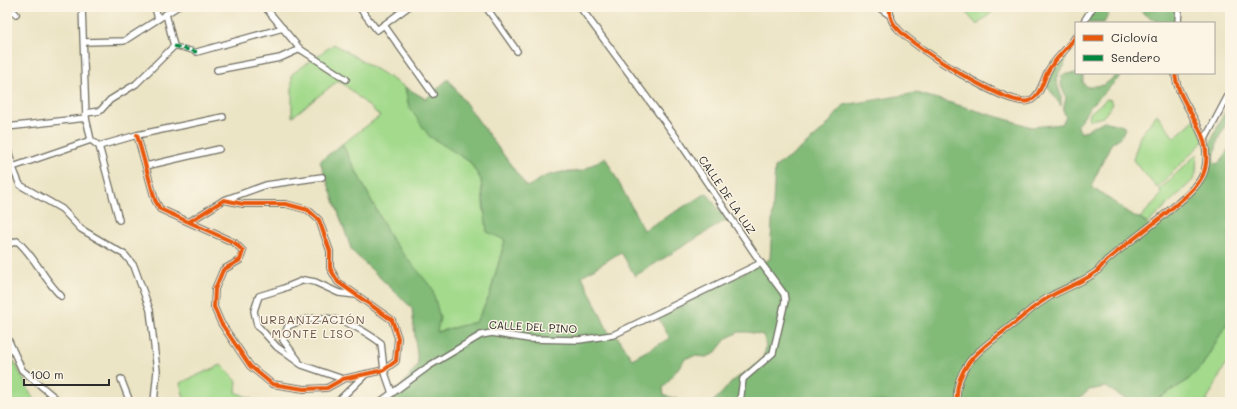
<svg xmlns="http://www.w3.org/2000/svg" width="1237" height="409" font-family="Mali,sans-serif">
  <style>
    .green { fill: #a3da8c; stroke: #67825c }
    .forest { fill: #82ba78; stroke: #567252 }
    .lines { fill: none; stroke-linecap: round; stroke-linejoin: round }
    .pedestrian-casing { stroke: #6e6c61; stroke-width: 6 }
    .minor-casing { stroke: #6e6c61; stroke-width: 8 }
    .pedestrian { stroke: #fff; stroke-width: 4 }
    .minor { stroke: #fff; stroke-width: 5.5 }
    .quiet { stroke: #00873e; stroke-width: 3; stroke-dasharray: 6 3; stroke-linecap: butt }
    .cycleway-casing { stroke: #fcf5e5; stroke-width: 6 }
    .cycleway { stroke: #e8590c; stroke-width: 4 }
    .labels { text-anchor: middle; stroke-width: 3; stroke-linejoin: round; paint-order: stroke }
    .street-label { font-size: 11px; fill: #2b2b2b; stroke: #fcf5e5 }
    .neighbourhood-label { font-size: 12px; letter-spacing: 1px; fill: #6d594c; stroke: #fcf5e5 }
  </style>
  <rect width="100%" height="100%" fill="#fcf5e5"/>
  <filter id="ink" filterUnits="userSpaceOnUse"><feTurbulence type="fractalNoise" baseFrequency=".025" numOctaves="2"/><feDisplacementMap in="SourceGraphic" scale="8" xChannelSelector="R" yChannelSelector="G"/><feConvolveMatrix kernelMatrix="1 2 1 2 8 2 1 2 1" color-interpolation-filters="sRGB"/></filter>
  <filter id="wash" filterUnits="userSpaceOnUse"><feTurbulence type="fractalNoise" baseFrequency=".012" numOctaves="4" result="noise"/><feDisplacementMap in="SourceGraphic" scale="16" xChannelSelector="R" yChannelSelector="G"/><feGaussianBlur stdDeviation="0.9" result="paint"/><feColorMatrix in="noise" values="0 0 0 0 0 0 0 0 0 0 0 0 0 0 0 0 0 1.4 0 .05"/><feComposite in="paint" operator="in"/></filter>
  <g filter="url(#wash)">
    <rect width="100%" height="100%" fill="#ebe4c5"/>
    <g class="green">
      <path d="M 961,7 L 998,7 L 977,25 Z"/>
      <path d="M 334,44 L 405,87 L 409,107 L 452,150 L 470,162 L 481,180 L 484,213 L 505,240 L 489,297 L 476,322 L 437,332 L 410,262 L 392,240 L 342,144 L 380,116 L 339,80 L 292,117 L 292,74 Z"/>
      <path d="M 1107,99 L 1111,100 L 1113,104 L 1103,117 L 1091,120 L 1089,118 L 1090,113 Z"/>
      <path d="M 1157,114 L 1174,138 L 1195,119 L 1204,141 L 1157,188 L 1133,160 L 1140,136 Z"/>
      <path d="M 1197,154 L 1196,173 L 1193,180 L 1148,223 L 1140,218 L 1161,195 L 1160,189 Z"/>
      <path d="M 1230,318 L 1230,356 L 1206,402 L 1152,402 L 1187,381 L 1202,366 Z"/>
      <path d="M 14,361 L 35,402 L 7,402 L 7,378 Z"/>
      <path d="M 221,365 L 237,381 L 236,392 L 258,402 L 185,402 L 180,383 Z"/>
    </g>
    <g class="forest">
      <path d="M 1095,7 L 1112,7 L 1104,23 L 1085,23 Z"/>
      <path d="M 1139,7 L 1177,7 L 1175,23 L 1160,23 C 1153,17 1142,17 1139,7 Z"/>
      <path d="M 1067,53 L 1064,67 L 1060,70 L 1056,80 L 1061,96 L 1061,106 L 1045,83 L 1051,68 Z"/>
      <path d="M 1083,73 L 1083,83 L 1087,87 L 1104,85 L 1120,73 L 1124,73 L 1090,107 L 1078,124 L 1078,127 L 1081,133 L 1104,121 L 1123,126 L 1125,128 L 1121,137 L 1111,144 L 1092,184 L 1094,191 L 1096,189 L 1134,217 L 1140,218 L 1154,229 L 1196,191 L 1209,170 L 1210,144 L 1230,100 L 1230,117 L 1218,139 L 1213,162 L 1217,164 L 1224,157 L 1230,146 L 1230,318 L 1202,366 L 1187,381 L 1152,402 L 1127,400 L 1106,387 L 1089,390 L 1080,398 L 1079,402 L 712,402 C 720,396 725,389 732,382 C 748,368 774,362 763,335 L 748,332 L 739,332 L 727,338 L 714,354 L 706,357 L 696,356 L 686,358 L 663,388 L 664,395 L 686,402 L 388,402 L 418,365 L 412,308 L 352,251 L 320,161 L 342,144 L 392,240 L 432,288 L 440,318 L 437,332 L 476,322 L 489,297 L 505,240 L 487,232 L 481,180 L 470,162 L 429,136 L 409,107 L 405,87 L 426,99 L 448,79 L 527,187 L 546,176 L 562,172 L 582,171 L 605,157 L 644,230 L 707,193 L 726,220 L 635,276 L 621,252 L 582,276 L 609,333 L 617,336 L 632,359 L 670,338 L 658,318 L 770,259 L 775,167 L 793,155 L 823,130 L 844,105 L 917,93 L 1032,127 L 1062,124 L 1066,117 L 1063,110 L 1066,98 L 1061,85 L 1062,76 L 1066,74 Z"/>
    </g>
  </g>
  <g filter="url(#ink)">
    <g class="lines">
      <defs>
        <path id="pedestrian" d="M 174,46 L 197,52"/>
        <g id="minor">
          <path d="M 82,7 L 86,118 L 91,140 L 99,146 L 119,220"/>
          <path d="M 155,7 L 158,19"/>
          <path d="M 265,7 L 300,49 L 346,79"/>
          <path d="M 359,7 L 377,30 L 408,7"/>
          <path d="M 486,7 L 517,51"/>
          <path d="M 580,7 L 679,141 L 761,263 L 784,294 L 785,301 L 773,353 L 743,379 L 740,402"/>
          <path d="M 878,7 L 891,16"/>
          <path d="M 890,7 C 889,15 892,23 898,29 C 913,47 1007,107 1029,101 C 1040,97 1043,81 1048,71 C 1055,58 1068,49 1076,36"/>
          <path d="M 7,10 L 12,10 L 16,14"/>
          <path d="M 1083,23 L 1093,7"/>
          <path d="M 1178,23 L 1179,7"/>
          <path d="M 384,25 L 433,94"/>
          <path d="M 84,42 L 124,41 L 177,7"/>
          <path d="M 197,52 L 283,28"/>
          <path d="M 217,70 L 280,58 L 300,49"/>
          <path d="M 86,113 L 100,111 L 110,100 L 136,84 L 174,46 L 166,14"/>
          <path d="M 7,127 L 86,118"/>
          <path d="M 137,135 L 155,200 L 160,209 L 235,243 L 243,251 L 240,260 L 223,270 L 215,289 L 214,307 L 221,323 L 250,366 L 272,384 L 304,389 L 327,388 L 343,379 L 384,370 L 396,361 L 398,338 L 392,320 L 338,282 L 330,268 L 330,251 L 319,220 L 308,210 L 286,204 L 243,204 L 224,200 L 189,222"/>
          <path d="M 1204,141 L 1230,92"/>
          <path d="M 7,146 L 13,168 L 20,185 L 62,209 L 81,229 L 125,255 L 134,266 L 150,310 L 157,371 L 154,402"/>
          <path d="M 99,146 L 137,135 L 223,117"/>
          <path d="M 146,166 L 219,149"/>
          <path d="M 7,169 L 91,140"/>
          <path d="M 224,200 L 266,185 L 322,177"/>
          <path d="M 7,245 L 17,241 C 35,256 43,279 61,296"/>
          <path d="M 7,337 L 22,370 L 59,401 L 62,402"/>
          <path d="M 298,360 L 283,340 L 288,326 C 324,309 351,321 381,343 L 384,370 L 392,393"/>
          <path d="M 121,379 L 130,402"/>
          <path d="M 343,379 L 302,365 L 277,347 L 257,325 L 254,311 L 259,296 L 282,289 L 304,280 L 315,282 L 339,293 L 356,295"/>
          <path d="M 337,402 L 366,374"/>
          <path d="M 380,402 L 429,366 L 481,335 L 492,333 L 529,339 L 579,340 L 613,335 L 761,263"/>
          <path d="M 957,402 C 954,363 986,346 1012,325 C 1025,315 1036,304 1051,296 C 1065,288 1083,282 1096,272 C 1100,269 1103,264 1106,261 C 1128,242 1151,227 1172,208 C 1184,198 1201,185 1205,169 C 1214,131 1178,107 1175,73"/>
        </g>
      </defs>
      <use href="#pedestrian" class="pedestrian-casing"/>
      <use href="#minor" class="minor-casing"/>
      <use href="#pedestrian" class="pedestrian"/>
      <use href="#minor" class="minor"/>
      <g class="quiet">
        <path d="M 12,7 L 12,10"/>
        <path d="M 174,46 L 197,52"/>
      </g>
      <defs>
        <g id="cycleway">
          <path d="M 890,7 C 889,15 892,23 898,29 C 913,47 1007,107 1029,101 C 1040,97 1043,81 1048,71 C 1055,58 1068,49 1076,36"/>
          <path d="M 137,135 L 155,200 L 160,209 L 235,243 L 243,251 L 240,260 L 223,270 L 215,289 L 214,307 L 221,323 L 250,366 L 272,384 L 304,389 L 327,388 L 343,379 L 384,370 L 396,361 L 398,338 L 392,320 L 338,282 L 330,268 L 330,251 L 319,220 L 308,210 L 286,204 L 243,204 L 224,200 L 189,222"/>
          <path d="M 957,402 C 954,363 986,346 1012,325 C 1025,315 1036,304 1051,296 C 1065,288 1083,282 1096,272 C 1100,269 1103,264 1106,261 C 1128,242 1151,227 1172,208 C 1184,198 1201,185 1205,169 C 1214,131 1178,107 1175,73"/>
        </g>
      </defs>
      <use href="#cycleway" class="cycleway-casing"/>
      <use href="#cycleway" class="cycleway"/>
    </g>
  </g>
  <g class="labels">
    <g class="street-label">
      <text transform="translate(727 195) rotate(56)" y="4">CALLE DE LA LUZ</text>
      <text transform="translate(533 327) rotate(3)" y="4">CALLE DEL PINO</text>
    </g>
    <g class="neighbourhood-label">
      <text x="313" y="324">URBANIZACIÓN<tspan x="313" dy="14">MONTE LISO</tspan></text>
    </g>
  </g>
  <rect width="1237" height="409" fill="none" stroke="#fcf5e5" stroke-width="24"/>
  <rect x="1075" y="22" width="140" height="52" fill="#fcf5e5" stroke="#a8a49b"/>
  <rect x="1083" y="35" width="20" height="6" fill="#e8590c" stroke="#a8a49b"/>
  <text x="1111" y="42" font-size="12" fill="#2b2b2b">Ciclovía</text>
  <rect x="1083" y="55" width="20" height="6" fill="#00873e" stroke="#a8a49b"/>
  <text x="1111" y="62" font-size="12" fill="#2b2b2b">Sendero</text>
  <path d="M24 379v6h85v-6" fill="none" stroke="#2b2b2b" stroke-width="2"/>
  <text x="30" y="379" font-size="12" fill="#2b2b2b" stroke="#fcf5e5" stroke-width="3" paint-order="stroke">100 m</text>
</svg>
